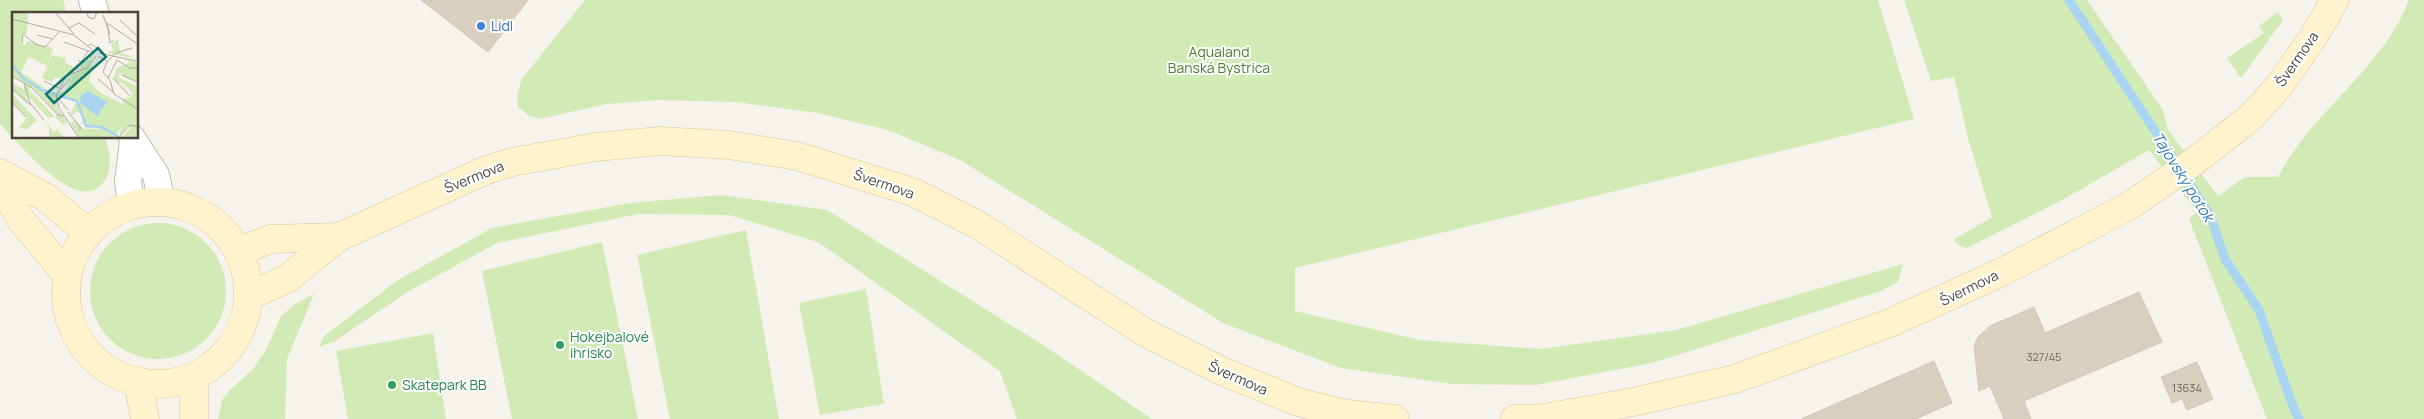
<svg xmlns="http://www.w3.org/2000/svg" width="2424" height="419" font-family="Manrope,sans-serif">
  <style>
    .green { fill: #d2eab5 }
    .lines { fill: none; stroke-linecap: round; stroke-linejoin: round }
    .stream { stroke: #a9d4f2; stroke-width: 9 }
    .building { fill: #d8cfc1; stroke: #d3c7b4 }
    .street-casing { stroke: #c2bbae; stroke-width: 28 }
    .secondary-casing { stroke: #d6c79b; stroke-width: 29 }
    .street { stroke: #fff; stroke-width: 26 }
    .secondary { stroke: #fff3cd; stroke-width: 28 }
    .shop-dot { fill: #3f7fe0; stroke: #fff; stroke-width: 2 }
    .leisure-dot { fill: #2e9e5b; stroke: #fff; stroke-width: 2 }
    .labels { text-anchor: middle; stroke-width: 4; stroke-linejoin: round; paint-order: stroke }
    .number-label { font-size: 11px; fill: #6e675b }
    .shop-label { font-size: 14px; fill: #366cbe; stroke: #fff; text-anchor: start }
    .park-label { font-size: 14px; fill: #4a7f2a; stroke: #fff }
    .street-label { font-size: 14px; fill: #4b4439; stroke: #fff }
    .leisure-label { font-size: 14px; fill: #27864d; stroke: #fff; text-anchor: start }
    .water-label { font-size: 15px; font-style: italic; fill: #2e7ab2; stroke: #fff }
    .inset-river { fill: none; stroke: #a9d4f2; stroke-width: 2.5 }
    .inset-road { fill: none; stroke: #b2ada4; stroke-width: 1 }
    .view { fill: #0f766e; fill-opacity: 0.15; stroke: #0f766e; stroke-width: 2.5 }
    .inset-edge { fill: none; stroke: #4b4439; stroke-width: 2.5 }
  </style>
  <rect width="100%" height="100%" fill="#f6f3ec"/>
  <g class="green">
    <path d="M 0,0 L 63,0 L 67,14 L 14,14 L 14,138 L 105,138 C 110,153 114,171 102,184 C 75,214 18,142 0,124 Z"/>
    <path d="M 585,0 L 1878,0 L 1914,119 L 1295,268 L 1295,311 L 1420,340 L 1541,349 L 1676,330 L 1903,264 L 1898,282 L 1881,291 L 1652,363 L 1536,385 L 1452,384 L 1341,368 L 1223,323 L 960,160 L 888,130 L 818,113 L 736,102 L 658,100 L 607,104 L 539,119 L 528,115 L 518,107 L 517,95 L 522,79 Z"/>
    <path d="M 1904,0 L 2087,0 L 2163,110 L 2168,130 L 2218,196 L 2245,177 L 2278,177 C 2312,111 2382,70 2409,0 L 2424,0 L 2424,419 L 2267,419 L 2189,219 L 2197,212 L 2149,150 L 2064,199 L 1967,248 L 1960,246 L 1953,240 L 1992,217 L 1968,138 L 1954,77 L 1931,81 Z"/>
    <path d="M 2278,12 L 2283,20 L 2241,78 L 2227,58 L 2264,33 L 2259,26 Z"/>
    <path d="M 721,195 L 827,210 L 1043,345 L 1152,419 L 1017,419 L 1000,371 L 818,242 L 729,215 L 638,214 L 497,243 L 409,291 L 335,341 L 319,347 L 324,336 L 398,280 L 492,228 L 630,203 Z"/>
    <circle cx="158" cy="291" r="68"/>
    <path d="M 746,230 L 779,419 L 670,419 L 637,255 Z"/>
    <path d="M 602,242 L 638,419 L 512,419 L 482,271 Z"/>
    <path d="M 866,289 L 884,404 L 820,415 L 799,303 Z"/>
    <path d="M 314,294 L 287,359 L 285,419 L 218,419 L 222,400 L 231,389 L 253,369 L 267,348 L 281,316 L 295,304 Z"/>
    <path d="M 433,333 L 446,419 L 348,419 L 336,351 Z"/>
  </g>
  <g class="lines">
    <path class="stream" d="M 2069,0 L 2210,215 L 2225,259 L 2259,310 L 2292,404 L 2299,419"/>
  </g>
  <g class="building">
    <path d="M 421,0 L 528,0 L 488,52 Z"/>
    <path d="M 2139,292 L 2162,342 L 2024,401 L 2031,419 L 2004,419 L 1990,386 L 1979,391 L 1974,346 L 1978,337 L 1990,326 L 2034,307 L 2045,333 Z"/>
    <path d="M 1934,361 L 1952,403 L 1916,419 L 1801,419 Z"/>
    <path d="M 2197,362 L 2213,399 L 2187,410 L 2182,399 L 2172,403 L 2161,377 Z"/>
  </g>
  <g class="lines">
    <defs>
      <g id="street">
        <path d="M 92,0 L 96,14"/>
        <path d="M 132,138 L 156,175 L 162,202"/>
        <path d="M 131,206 L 128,181 L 133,142"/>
      </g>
      <g id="secondary">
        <path d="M 0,173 L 47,198 L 88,233"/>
        <path d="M 0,181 L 21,220 L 67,275"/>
        <circle cx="157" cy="293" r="91"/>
        <path d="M 238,252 L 270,239 L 339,237"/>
        <path d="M 249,296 L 288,278 L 339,237 L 484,171 L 512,162 L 596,147 L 660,141 L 729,145 L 797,156 L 913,192 L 978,225 L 1146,333 L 1224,372 L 1298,402 L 1348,414 L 1395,419"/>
        <path d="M 138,381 L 145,419"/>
        <path d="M 194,419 L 194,376"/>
        <path d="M 1515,419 L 1544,418 L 1633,402 L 1735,379 L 1890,323 L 2002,272 L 2129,206 L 2195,161 L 2252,116 L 2279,86 L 2312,39 L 2335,0"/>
      </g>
    </defs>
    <use href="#street" class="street-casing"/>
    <use href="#secondary" class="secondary-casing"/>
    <use href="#street" class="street"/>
    <use href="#secondary" class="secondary"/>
  </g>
  <circle class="shop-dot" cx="481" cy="26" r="5"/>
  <g class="leisure-dot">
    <circle cx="560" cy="345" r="5"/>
    <circle cx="392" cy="385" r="5"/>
  </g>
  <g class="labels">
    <g class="number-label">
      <text x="2044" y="361">327/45</text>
      <text x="2187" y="392">13634</text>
    </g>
    <g class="shop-label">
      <text x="491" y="31">Lidl</text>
    </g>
    <g class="park-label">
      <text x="1219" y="57">Aqualand<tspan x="1219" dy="16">Banská Bystrica</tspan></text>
    </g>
    <g class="street-label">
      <text transform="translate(2297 59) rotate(-55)" y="5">Švermova</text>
      <text transform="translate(474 177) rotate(-22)" y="5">Švermova</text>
      <text transform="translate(884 184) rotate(19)" y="5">Švermova</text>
      <text transform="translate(1969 288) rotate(-26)" y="5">Švermova</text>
      <text transform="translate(1238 378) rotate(24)" y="5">Švermova</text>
    </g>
    <g class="leisure-label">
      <text x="570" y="342">Hokejbalové<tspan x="570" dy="16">ihrisko</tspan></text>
      <text x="402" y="390">Skatepark BB</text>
    </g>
    <g class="water-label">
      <text transform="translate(2183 177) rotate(58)" y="5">Tajovský potok</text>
    </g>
  </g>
  <g transform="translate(12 12)">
    <rect width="126" height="126" fill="#f6f3ec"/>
    <path d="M 0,0 L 16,0 L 15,22 L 10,22 L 12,35 L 15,29 L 41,36 L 35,54 L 17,45 L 9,60 L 43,83 L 48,79 L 52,80 L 61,64 L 52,70 L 56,65 L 81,53 L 81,57 L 91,56 L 81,57 L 77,69 L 87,80 L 110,92 L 113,85 L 115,87 L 121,82 L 113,73 L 98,66 L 102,65 L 104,57 L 112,52 L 114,54 L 117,48 L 126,51 L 125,71 L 108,61 L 106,65 L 126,75 L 126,126 L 109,126 L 119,116 L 117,114 L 109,123 L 107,121 L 110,114 L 104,122 L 107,126 L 94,120 L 105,126 L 68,126 L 58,111 L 63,108 L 71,117 L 89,117 L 69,111 L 72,106 L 66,99 L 61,103 L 57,99 L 60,100 L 63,91 L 66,93 L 64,90 L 43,83 L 45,96 L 55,110 L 46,118 L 52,126 L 37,124 L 37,117 L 32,109 L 42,120 L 51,113 L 43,105 L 36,106 L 15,83 L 16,93 L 0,76 L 0,71 L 12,78 L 12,71 L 0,63 ZM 20,75 L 46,102 L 43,105 L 17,78 ZM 106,27 L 108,40 L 126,47 L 95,41 L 101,38 L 99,32 ZM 77,42 L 80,44 L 79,50 L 75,55 L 72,57 L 59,59 L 49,67 L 43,65 L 40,70 L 30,66 L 40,43 L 54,46 L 53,51 L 65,56 L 69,56 L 68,52 L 73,55 L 69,51 L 71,49 L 76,53 L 71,48 L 73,45 L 79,49 ZM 0,82 L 25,108 L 14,118 L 7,115 L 15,105 L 0,89 Z" fill="#d2eab5" fill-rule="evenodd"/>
    <path d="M 76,79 L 95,90 L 85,104 L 68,91 L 69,83 Z" fill="#a9d4f2"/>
    <path class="inset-river" d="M 0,53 L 11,66 L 30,78 L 65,89 L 74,114 L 89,115 L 109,126"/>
    <path class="inset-road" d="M 43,0 L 62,22M 75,0 L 76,5 L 82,7 L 85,0M 91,3 L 98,22M 0,7 L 62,23 L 83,40M 108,8 L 127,26M 57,16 L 67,11 L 83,22M 25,23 L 41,27M 101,28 L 98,31 L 95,11 L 127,33M 10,30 L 11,22 L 25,33 L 33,35 L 47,20M 52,30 L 79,40M 75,34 L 79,32 L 88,38M 87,41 L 124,49M 86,44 L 95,49 L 91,60 L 98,68 L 102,82 L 127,98M 66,48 L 69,50 L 76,39M 95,50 L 104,41 L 120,36M 110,63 L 127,71M 0,64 L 19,75 L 46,103 L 52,104M 96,66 L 105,48 L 118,56 L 127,56M 86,67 L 101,80M 102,67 L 118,84M 32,69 L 49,77 L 58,67M 12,71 L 18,91 L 32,108M 0,77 L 19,93M 45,85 L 56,98M 0,90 L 14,105M 56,100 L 69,116 L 67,119M 108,124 L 118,113 L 127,115M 67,126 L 47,96 L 44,84 L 54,64 L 75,56 L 84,44"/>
    <path class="view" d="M 86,36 L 94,45 L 42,91 L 34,82 Z"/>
    <rect width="126" height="126" class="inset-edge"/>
  </g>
</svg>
